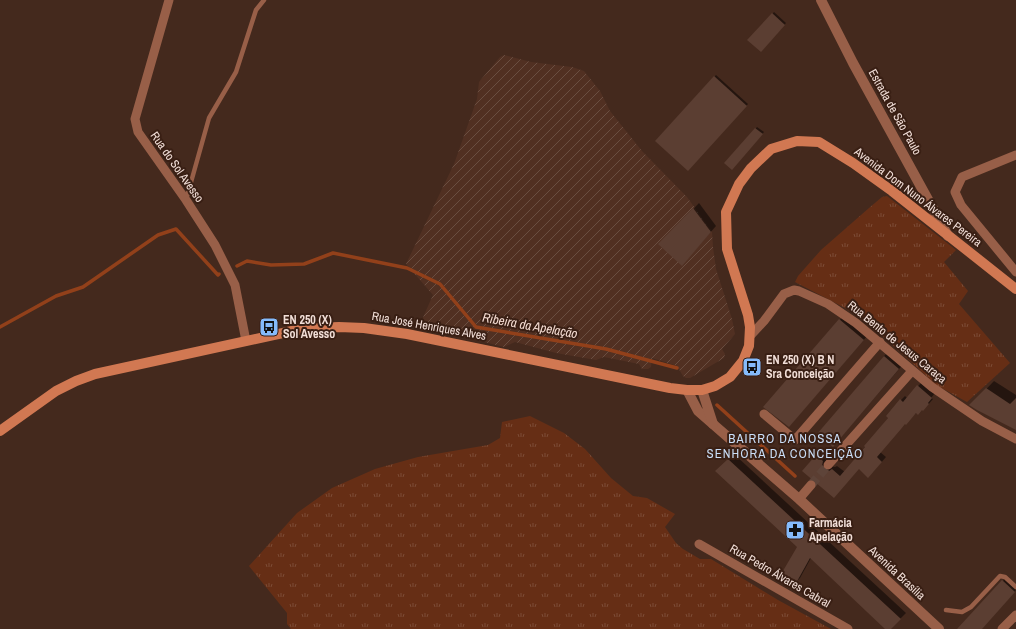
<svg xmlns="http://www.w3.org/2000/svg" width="1016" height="629" font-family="'Archivo Narrow',sans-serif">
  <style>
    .industrial { fill: url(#industrial-furrows) }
    .grass { fill: url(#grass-tufts) }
    .shadow { fill: #0007 }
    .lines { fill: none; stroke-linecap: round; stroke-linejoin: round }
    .stream { stroke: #92401a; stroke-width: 3.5 }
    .building { fill: #5b3e32 }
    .minor-tunnel { stroke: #5e4439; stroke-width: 9; stroke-dasharray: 9 4.5; stroke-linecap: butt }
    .service { stroke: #985f48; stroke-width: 4.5 }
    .minor { stroke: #985f48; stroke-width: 9 }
    .tertiary { stroke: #985f48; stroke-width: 10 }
    .secondary { stroke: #d17852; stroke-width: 10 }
    .labels { text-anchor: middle; stroke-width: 4; stroke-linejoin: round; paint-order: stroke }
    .street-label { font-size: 12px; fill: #f2dfd8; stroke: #391f14 }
    .poi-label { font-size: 12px; font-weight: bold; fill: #f2dfd8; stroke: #391f14; text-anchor: start }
    .water-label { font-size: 13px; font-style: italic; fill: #f5ddd3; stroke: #391f14 }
    .neighbourhood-label { font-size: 13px; letter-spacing: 1px; fill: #c9ddf6; stroke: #391f14 }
  </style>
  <defs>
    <pattern id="industrial-furrows" width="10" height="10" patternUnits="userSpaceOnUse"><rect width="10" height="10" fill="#513022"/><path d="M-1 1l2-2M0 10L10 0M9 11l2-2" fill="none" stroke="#6a4e41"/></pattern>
    <pattern id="grass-tufts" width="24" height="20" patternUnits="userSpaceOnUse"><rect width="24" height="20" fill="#662e15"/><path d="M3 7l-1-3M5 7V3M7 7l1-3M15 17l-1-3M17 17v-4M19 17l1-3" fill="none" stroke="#7c4c36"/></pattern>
  </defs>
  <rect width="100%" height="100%" fill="#44291d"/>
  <path class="industrial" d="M 504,55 L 531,62 L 572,67 L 584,71 L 600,91 L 610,111 L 642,151 L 687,197 L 712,232 L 713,247 L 716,269 L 732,319 L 735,334 L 722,349 L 725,354 L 724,358 L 690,378 L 686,378 L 683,376 L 677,366 L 652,358 L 651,367 L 648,369 L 642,369 L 639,364 L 604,357 L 596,360 L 556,353 L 515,342 L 504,347 L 452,334 L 421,324 L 424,315 L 433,295 L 406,264 L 454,164 L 477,99 L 479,82 L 500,57 Z"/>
  <g class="grass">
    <path d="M 887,196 L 956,250 L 944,262 L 968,291 L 959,304 L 1010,363 L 967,402 L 936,385 L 869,323 L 845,308 L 795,282 L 798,276 L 821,250 L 869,208 L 882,197 Z"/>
    <path d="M 530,416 L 564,433 L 585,449 L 611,478 L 633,496 L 647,498 L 675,514 L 665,527 L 676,543 L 683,549 L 700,559 L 711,559 L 778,600 L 831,629 L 291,629 L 287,624 L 287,613 L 249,566 L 297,513 L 332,488 L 375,469 L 418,457 L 488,445 L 500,438 L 502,422 Z"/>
  </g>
  <g class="shadow">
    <path d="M 774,12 L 786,23 L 761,51 L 749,40 Z"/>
    <path d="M 716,75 L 748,104 L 688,169 L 656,141 Z"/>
    <path d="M 757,127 L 764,132 L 732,168 L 725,163 Z"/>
    <path d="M 699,203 L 716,226 L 687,259 L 660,244 Z"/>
    <path d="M 845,314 L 869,334 L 789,426 L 765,407 Z"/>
    <path d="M 892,349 L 906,361 L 840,438 L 884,356 Z"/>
    <path d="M 994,381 L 1016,395 L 1016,429 L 971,405 Z"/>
    <path d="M 922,382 L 935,393 L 931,398 L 933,399 L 927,406 L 917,412 L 905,423 L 880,452 L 886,457 L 873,472 L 859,468 L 834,497 L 816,456 L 821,451 L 827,457 L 826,462 L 829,466 L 835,467 L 837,466 L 845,472 L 889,417 L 901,400 L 905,396 L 907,398 Z"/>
    <path d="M 734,454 L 906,613 L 890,629 L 886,629 L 811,558 L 800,578 L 794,584 L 798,547 L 717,471 Z"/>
    <path d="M 1006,577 L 1016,586 L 1016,590 L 981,629 L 967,629 Z"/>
  </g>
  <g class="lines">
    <g class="stream">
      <path d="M 237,266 L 247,261 L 271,265 L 304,264 L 333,253 L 407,268 L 440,284 L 476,327 L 606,349 L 677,368"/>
      <path d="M 0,327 L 56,296 L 83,287 L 158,235 L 176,229 L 218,275 L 219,274"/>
      <path d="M 717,405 L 795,476"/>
    </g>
  </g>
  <g class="building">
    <path d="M 772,13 L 785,25 L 761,52 L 747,40 Z"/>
    <path d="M 714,76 L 747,106 L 688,171 L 655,141 Z"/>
    <path d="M 755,128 L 763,134 L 732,170 L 724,163 Z"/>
    <path d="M 693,208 L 711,232 L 682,266 L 658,244 Z"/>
    <path d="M 839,319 L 864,340 L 789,427 L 763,407 Z"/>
    <path d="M 884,356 L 899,369 L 833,447 L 817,434 Z"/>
    <path d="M 917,385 L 932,398 L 928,403 L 929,404 L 923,411 L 922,410 L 918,415 L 916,413 L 906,425 L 905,424 L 901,429 L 877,457 L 882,462 L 868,478 L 859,469 L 834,498 L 802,471 L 816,455 L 823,461 L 822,466 L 824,470 L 829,471 L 832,469 L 840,476 L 865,447 L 864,446 L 888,418 L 886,416 L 900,399 L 903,402 Z"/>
    <path d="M 986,388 L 1010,404 L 1016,398 L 1016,430 L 977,410 L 969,405 Z"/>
    <path d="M 728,459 L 901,619 L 891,629 L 885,629 L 810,558 L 795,585 L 780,576 L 797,547 L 715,471 Z"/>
    <path d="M 1002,580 L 1015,592 L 982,629 L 957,629 Z"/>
  </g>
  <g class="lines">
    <path class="minor-tunnel" d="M 811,485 L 828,465"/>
    <g class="service">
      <path d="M 186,200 L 209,118 L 236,72 L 256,10 L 264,0"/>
      <path d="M 946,610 L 962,612 L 971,607 L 1000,576 L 1005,577 L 1016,587"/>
    </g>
    <g class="minor">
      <path d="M 169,0 L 135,119 L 138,132 L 186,200 L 215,245 L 235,285 L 246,341"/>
      <path d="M 1016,155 L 962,177 L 955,192 L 961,205 L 1016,272"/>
      <path d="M 751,335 L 764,321 L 784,294 L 794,290 L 799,291 L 828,304 L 856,323 L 932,387 L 982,421 L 1016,439"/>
      <path d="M 764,414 L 795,440 L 880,342"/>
      <path d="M 828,465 L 912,371"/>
      <path d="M 799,499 L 811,485"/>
      <path d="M 699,544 L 848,629"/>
      <path d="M 1002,629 L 1016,615"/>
    </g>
    <g class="tertiary">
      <path d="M 821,0 L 853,63 L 948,236"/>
      <path d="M 687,390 L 698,411 L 799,499 L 939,629"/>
      <path d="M 702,390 L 713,424"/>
    </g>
    <path class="secondary" d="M 0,431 L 56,391 L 76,381 L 95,374 L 292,331 L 314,328 L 339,327 L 364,328 L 407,334 L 670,388 L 687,390 L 702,390 L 715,386 L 730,377 L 743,361 L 749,346 L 750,327 L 748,315 L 727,249 L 726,212 L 739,184 L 751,168 L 771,149 L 797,141 L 819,142 L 853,163 L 892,191 L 1016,289"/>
  </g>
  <defs>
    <symbol id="bus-square" viewBox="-11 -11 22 22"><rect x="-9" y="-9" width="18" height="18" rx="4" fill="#85bbfb" stroke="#391f14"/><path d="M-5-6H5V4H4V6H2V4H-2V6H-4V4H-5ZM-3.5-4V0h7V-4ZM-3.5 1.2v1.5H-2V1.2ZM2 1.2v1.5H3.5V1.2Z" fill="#111"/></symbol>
    <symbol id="pharmacy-square" viewBox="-11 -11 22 22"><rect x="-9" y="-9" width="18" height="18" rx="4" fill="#85bbfb" stroke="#391f14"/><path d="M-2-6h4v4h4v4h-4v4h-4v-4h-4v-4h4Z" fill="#111"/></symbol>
  </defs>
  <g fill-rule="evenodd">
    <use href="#bus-square" x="258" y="316" width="22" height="22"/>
    <use href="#bus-square" x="741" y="356" width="22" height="22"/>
    <use href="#pharmacy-square" x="784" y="519" width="22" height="22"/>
  </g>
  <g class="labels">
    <g class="street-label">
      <text transform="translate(895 112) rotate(61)" y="4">Estrada de São Paulo</text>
      <text transform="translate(177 167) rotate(55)" y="4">Rua do Sol Avesso</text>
      <text transform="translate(918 197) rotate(37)" y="4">Avenida Dom Nuno Álvares Pereira</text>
      <text transform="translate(429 326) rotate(10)" y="4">Rua José Henriques Alves</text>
      <text transform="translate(897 342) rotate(39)" y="4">Rua Bento de Jesus Caraça</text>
      <text transform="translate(897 573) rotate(43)" y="4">Avenida Brasília</text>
      <text transform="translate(780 576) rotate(30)" y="4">Rua Pedro Álvares Cabral</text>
    </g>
    <g class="poi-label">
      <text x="283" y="324">EN 250 (X)<tspan x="283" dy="14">Sol Avesso</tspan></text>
      <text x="766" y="364">EN 250 (X) B N<tspan x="766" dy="14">Sra Conceição</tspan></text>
      <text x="809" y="527">Farmácia<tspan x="809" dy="14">Apelação</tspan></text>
    </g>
    <g class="water-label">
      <text transform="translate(530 325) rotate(10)" y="5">Ribeira da Apelação</text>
    </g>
    <g class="neighbourhood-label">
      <text x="785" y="443">BAIRRO DA NOSSA<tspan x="785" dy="15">SENHORA DA CONCEIÇÃO</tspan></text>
    </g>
  </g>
</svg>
